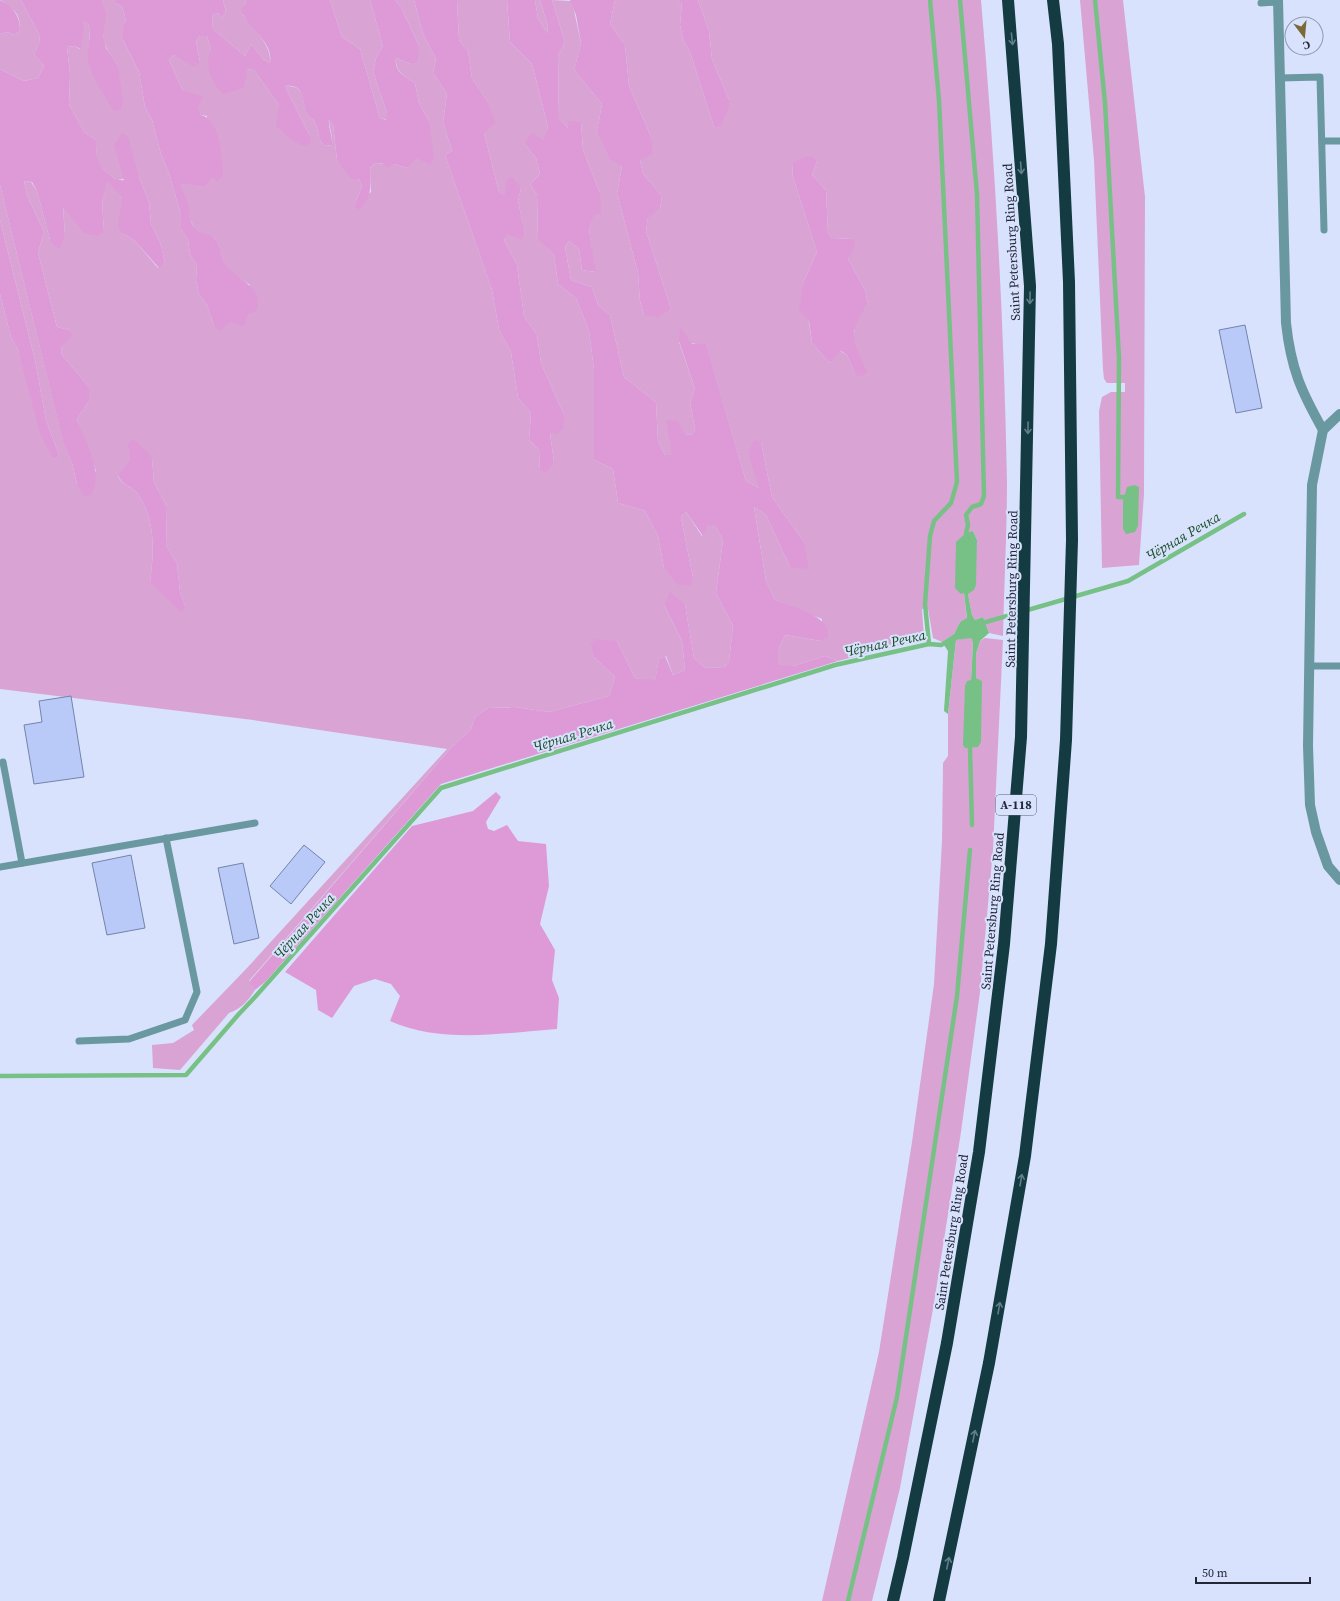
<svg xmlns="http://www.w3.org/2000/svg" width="1340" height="1601" font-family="'Source Serif 4',serif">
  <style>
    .green { fill: #d9a4d4; fill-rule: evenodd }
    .forest { fill: #dd9ad7 }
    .water { fill: #77c186 }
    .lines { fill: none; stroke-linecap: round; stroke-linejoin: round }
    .stream { stroke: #77c186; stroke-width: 4.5 }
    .building { fill: #b9caf8; stroke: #7483ab }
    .lane { stroke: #6a98a0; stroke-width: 7 }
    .street { stroke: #6a98a0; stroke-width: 10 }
    .highway { stroke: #133b41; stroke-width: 12 }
    .oneway { stroke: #627e8c }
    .labels { text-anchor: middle; stroke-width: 4; stroke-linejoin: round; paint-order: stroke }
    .shield { fill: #d8e2fd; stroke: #596074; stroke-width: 1 }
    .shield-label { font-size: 12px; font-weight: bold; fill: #232839 }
    .street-label { font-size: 13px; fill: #232839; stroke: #d8e2fd }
    .water-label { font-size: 14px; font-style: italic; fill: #184d27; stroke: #d8e2fd }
  </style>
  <rect width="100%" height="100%" fill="#d8e2fd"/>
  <g class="green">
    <path d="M 1,0 L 21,0 L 39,34 L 40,41 L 34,54 L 44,66 L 38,78 L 24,81 L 0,69 L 0,34 L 8,32 L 14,35 L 20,31 C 20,9 14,13 1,0 Z"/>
    <path d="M 102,0 L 115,0 L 115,3 L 122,6 L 126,20 L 123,27 L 123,40 L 139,72 L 145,107 L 152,120 L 161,154 L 169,173 L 181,215 L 181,229 L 188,240 L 190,254 L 197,266 L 196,280 L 199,294 L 207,305 L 214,326 L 250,285 L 233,274 L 224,263 L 218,243 L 214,238 L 195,229 L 189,217 L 187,202 L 180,182 L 202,187 L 207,116 L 201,115 L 183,91 L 169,60 L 174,55 L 200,62 L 196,41 L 200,36 L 207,36 L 211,50 L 247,69 L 254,70 L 279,105 L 310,136 L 285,86 C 309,85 300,104 309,117 C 310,119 313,119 314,121 C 320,130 316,139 325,146 L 332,145 C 333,135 329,128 329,118 L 333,124 L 337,160 L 359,179 L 362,186 L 354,206 L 371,192 L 370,168 L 375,163 L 394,164 L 407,168 L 429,121 L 419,103 L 415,83 C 405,76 395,72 396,58 L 410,64 L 419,46 L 401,7 L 395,0 L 414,0 L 423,34 L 436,59 L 433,73 L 447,94 L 443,122 L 452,151 L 445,155 L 492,290 L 499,330 L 511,352 L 518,398 L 531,413 L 529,440 L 539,450 L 540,470 L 554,462 L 550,433 L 564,415 L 541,363 L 537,335 L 524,316 L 517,265 L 504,240 L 507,233 L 525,235 L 518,201 L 521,188 L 505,197 L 499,192 L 484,133 L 488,102 L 472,78 L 468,51 L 459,40 L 457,0 L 507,0 L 510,42 L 532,64 L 548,127 L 543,141 L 524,143 L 536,158 L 540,174 L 530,184 L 537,195 L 538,238 L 554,255 L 558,284 L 576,298 L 589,331 L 594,369 L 594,460 L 613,469 L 618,503 L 645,511 L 658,536 L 664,568 L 693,578 L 681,517 L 686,512 L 702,536 L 708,524 L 715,526 L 723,540 L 716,593 L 733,626 L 729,661 L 725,667 L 705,668 L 694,658 L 685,604 L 664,605 L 682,641 L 685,670 L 673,675 L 666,656 L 659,659 L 655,681 L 635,678 L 617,641 L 594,657 L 615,677 L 609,696 L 549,712 L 515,707 L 488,708 L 475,717 L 471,729 L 450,749 L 249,981 L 255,990 C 248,1001 241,1009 229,1013 L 180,1070 L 153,1068 L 152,1045 L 173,1043 L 194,1030 L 192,1025 L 247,968 L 447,749 L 253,720 L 0,689 L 0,294 L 11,337 L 18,350 L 54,460 L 59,455 L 46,420 L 35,360 L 0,220 L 0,185 L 63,441 L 72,463 L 77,484 L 96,471 L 77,419 L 89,401 L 89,387 L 61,354 L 62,346 L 70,330 L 57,327 L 38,253 L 44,232 L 27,195 L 24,181 L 31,182 L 37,191 L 50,240 L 65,235 L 63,206 L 104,231 L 102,202 L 108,181 L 122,198 L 122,233 L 135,241 L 158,268 L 165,263 L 161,245 L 151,224 L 149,202 L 139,177 L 117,180 C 98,166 96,164 96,140 L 84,132 L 69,104 L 70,74 L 67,47 L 74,46 L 80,49 L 81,20 L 88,23 L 90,29 L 88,59 L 118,66 C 112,57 103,46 103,34 C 102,18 108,19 102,0 ZM 130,458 L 152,459 L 154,482 L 167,507 L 166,545 L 177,564 L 180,592 L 185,606 L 150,582 C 154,552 156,521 138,494 C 132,486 122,486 118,476 Z"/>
    <path d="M 223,0 L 245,0 L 246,4 L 243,15 C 253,29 272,45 270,63 L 264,60 L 251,44 L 245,56 L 213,29 L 212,15 L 218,13 L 222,18 L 226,12 Z"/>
    <path d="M 330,0 L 370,0 L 383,46 L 376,58 L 373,72 L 387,113 L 387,120 L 380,118 L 360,49 L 342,37 Z"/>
    <path d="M 535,0 L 540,0 L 548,26 L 547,33 L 538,18 Z"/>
    <path d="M 552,0 L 572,1 L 581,43 L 574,70 L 602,104 L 597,131 L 622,166 L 617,193 L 638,273 L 640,301 L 644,315 L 671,309 L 646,231 L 648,217 L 660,209 L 662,196 L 643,174 L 640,160 L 652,139 L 629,86 L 625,45 L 610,24 L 615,0 L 677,0 L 682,3 L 680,25 L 683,39 L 690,52 L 714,127 L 729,100 L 712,59 L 709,31 L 698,0 L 981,0 C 995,161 1004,321 1007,482 C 1007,534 1004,585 1003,636 L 989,633 L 983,617 L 975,620 L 972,615 L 968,594 L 970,592 L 977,540 L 973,531 L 964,593 L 967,619 L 960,622 L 954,634 L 942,642 L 933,638 L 928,609 L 922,609 L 924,639 L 838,661 L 825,656 L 793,666 L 778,666 L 778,650 L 785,635 L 821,641 L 822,619 L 775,600 L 766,581 L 754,507 L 766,515 L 790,567 L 804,542 L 772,497 L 761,442 L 759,488 L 746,481 L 706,345 L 679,342 L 695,389 L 690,402 L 695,429 L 692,435 L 685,434 L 673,455 L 665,455 L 658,441 L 656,402 L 624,377 L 610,315 L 598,305 L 592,287 L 571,280 L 565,247 L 569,241 L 579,249 L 582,270 L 595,272 L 589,230 L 600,193 L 583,150 L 581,122 L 568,128 L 559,118 L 558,56 L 565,42 ZM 817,161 L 812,175 L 826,190 L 828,233 L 832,238 L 853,239 L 848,259 L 865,290 L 868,304 L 856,321 L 853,340 L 855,374 L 847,355 L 840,351 L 830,363 L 812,343 L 803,283 L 817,252 L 793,177 L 792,163 Z"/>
    <path d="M 1080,0 L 1123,0 L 1145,197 L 1144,494 L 1139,565 L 1102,568 L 1099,411 L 1102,397 L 1111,392 L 1125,392 L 1125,383 L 1107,383 L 1104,379 L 1103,370 L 1094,160 Z"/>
    <path d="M 967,638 L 971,638 L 973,643 L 971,680 L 982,682 L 976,678 L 976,654 L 980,641 L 985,638 L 1003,640 L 993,850 L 980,992 L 961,1132 L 933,1309 L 900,1488 L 872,1601 L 822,1601 L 879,1352 L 912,1142 L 934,984 L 942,841 L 943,763 L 948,756 L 948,714 L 956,640 Z"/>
  </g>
  <g class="forest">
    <path d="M 0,0 C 13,8 20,14 20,31 L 14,35 L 8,32 L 0,34 Z"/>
    <path d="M 21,0 L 102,0 L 106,13 L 103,35 L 106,48 L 118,66 L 123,101 L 121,109 L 114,111 C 104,95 92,79 88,60 C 86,47 93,35 88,23 L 81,21 L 84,26 L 81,49 L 74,46 L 67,47 L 70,74 L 69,104 L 84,132 L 96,140 C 96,155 97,165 109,174 C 114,178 117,181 124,180 L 114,145 L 122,133 L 128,136 L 139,177 L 149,202 L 151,224 L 161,245 L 165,263 L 159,268 L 135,241 L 122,233 L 118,227 L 122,198 L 108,182 L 102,202 L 104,231 L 98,236 L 84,233 L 63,207 L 65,235 L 60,249 L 54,246 L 50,240 L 37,191 L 32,182 L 24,181 L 27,195 L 44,232 L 38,253 L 57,327 L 70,330 L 72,336 L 62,346 L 61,354 L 89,387 L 89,401 L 77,419 C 85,440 105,475 91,495 L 84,496 L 77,484 L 72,463 L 63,442 L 0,185 L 0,69 L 24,81 L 38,78 L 44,66 L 34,54 L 40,41 L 39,34 Z"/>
    <path d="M 115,0 L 223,0 L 226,12 L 222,18 L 218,13 L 212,15 L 213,29 L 245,56 L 251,44 L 264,60 L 270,63 C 274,41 246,28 241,9 L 246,4 L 245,0 L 330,0 L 342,37 L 360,49 L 380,118 L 386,120 L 387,113 L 373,72 L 376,58 L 383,46 L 370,0 L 395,0 L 401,7 L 419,46 L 417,62 L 410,64 L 396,58 C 394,72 405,76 415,83 L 419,103 L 429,121 L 434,158 L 430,165 L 417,158 L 407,168 L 394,164 L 388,168 L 382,163 L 375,163 L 370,168 C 371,184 372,198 360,210 L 354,206 L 362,186 L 359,179 L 351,179 L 337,160 L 333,124 L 329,119 C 328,128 333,136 332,145 L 325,146 C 316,139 320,130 314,121 C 313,119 310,119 309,117 C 300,105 308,83 285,86 L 310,136 L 311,142 L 305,147 L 292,140 L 276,126 L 279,105 L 254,70 L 247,69 L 244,88 L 224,94 C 211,85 204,64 211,50 L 207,36 L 200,36 L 196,41 L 200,62 L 194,67 L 174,55 L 169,60 L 183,91 L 203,96 L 198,109 L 201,115 C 220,119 223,159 223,176 L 217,181 L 211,177 L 208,184 L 202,187 L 181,183 C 182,189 185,194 187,200 C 190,210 188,218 194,227 C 198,233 210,233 215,239 C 222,246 220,257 226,265 C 237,280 266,288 256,312 L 249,313 L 244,326 L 230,322 L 220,331 L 214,326 L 207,305 L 199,294 L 196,280 L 197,266 L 190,254 L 188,240 L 181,229 L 181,215 L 169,173 L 161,154 L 152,120 L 145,107 L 139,72 L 123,40 L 123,26 L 126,20 L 122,6 L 115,3 Z"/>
    <path d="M 414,0 L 457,0 L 459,40 L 468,51 L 472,78 L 488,102 L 495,123 L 484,133 L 499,192 L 505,196 L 506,180 L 512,176 L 521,188 L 518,201 L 525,234 L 521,240 L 507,234 L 504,240 L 517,265 L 524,316 L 537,335 L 541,363 L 564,415 L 563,429 L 557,434 L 550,433 L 554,462 L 546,473 L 540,470 L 539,450 L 529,440 L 531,413 L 518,398 L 511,352 L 499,330 L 492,290 L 445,155 L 452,151 L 443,122 L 447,94 L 433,73 L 436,59 L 423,34 Z"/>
    <path d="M 507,0 L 535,0 L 538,18 L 547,33 L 548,26 L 540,0 L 552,0 L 565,42 L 558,56 L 559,118 L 568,128 L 568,121 L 581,122 L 583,150 L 600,193 L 601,213 L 594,215 L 589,230 L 596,272 L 582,270 L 579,249 L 569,241 L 565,247 L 571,280 L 592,287 L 598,305 L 610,315 L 624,377 L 656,402 L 658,441 L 665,455 L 672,455 L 666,420 L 678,421 L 685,434 L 692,435 L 695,429 L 690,402 L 695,389 L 679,341 L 680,327 L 692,344 L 706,344 L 746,481 L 759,488 L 748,453 L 754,440 L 761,442 L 772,497 L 804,542 L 809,569 L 790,567 L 766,515 L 754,507 L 766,581 L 775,600 C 792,607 831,615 828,637 L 821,641 L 785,635 L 778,650 L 778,665 L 793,666 L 825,656 L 838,661 L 441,784 L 265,982 L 255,990 L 249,982 L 450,749 L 471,729 L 475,717 L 488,708 L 515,707 L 549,712 L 609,696 L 615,677 L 594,657 L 591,643 L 596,639 L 617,641 L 635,678 L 655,680 L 659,659 L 665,656 L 673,675 L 685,670 L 682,641 L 664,605 L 670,592 L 685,604 L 694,658 L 705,668 L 725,667 L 729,661 L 733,626 L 716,593 L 723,540 L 715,526 L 708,525 L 703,536 L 686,512 L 681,517 L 693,578 L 691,585 L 678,585 L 664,568 L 658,536 L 645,511 L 618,503 L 613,469 L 594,460 L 594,369 L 589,331 L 576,298 L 558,284 L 554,255 L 538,239 L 537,195 L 530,184 L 540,174 L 536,158 L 524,143 L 532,133 L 543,140 L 548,127 L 532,64 L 510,42 Z"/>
    <path d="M 570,0 L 615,0 L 610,24 L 625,45 L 629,86 L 652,139 L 653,154 L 640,160 L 643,174 L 662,196 L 660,209 L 648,218 L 646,231 L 671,309 L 658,317 L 644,315 L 640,301 L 638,273 L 617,193 L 622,166 L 610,159 L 597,131 L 602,104 L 574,70 L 581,43 L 576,15 Z"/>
    <path d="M 677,0 L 698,0 L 709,31 L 712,59 L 729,100 L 729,107 L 721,126 L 714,127 L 690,52 L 683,39 L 680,25 L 682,3 Z"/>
    <path d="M 812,156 L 817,161 L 812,175 L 826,190 L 828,233 L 832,238 L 853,239 L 855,246 L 848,259 L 865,290 L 868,304 C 846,336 853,340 867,372 L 862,377 L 855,374 L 847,355 L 841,351 L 830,363 L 812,343 L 809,321 L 799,311 L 803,283 L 817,252 L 793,177 L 792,163 L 805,157 Z"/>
    <path d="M 0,220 L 35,360 L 46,420 L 59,455 L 54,460 L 40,434 L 18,350 L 11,337 L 0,294 Z"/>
    <path d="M 133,439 L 149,453 L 152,459 L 154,482 L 167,507 L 166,545 L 177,564 L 180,592 L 185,606 L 182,613 L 150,582 C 154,552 156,521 138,494 C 132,486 122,486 118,475 L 130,458 L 128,444 Z"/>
    <path d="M 496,792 L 501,797 L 486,822 L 488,829 L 494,831 L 507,825 L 518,841 L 546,844 L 549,886 L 540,924 L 555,950 L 552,980 L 559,998 L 557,1029 C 503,1033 441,1044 390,1021 L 400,996 L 391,984 L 375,979 L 354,986 L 332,1018 L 318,1010 L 316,990 L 285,972 L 412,826 L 473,811 Z"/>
  </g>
  <g class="water">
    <path d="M 1134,485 L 1139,487 L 1138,526 L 1135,532 L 1126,534 L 1123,529 L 1123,501 L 1127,487 Z"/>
    <path d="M 973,531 L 977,540 L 976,585 L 974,590 L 968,594 L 972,615 L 975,620 L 983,617 L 989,633 L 980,641 L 976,654 L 976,678 L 982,681 L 981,742 L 978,747 L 965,748 L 963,745 L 965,686 L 967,681 L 971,680 L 973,643 L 971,638 L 956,640 L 948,714 L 944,711 L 948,651 L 942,642 L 954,634 L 960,622 L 967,618 L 964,593 L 961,594 L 955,588 L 956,542 L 966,533 Z"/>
  </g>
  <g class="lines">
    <g class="stream">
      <path d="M 960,0 L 977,194 L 984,496 L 981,504 L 972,507 L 966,515 L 968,525 L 966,533"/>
      <path d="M 1095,0 L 1105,103 L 1119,358 L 1118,497 L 1124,497"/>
      <path d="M 979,624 L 1128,581 L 1244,514"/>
      <path d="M 929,644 L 925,604 L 930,536 L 934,521 L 951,503 L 957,482 L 939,100 L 930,0"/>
      <path d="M 970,748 L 972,825"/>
      <path d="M 0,1076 L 186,1075 L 238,1015 L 255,997 L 441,788 L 835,665 L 929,644 L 941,645 L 949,641"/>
      <path d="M 848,1601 L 897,1397 L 957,996 L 970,850"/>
    </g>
  </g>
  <g class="building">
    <path d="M 1245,325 L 1262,408 L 1236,413 L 1219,330 Z"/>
    <path d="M 71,696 L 84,777 L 34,784 L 24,725 L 42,722 L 39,701 Z"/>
    <path d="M 304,845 L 325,862 L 291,904 L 270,886 Z"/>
    <path d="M 131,855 L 145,928 L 107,935 L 92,863 Z"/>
    <path d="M 243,863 L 259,938 L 234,944 L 218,868 Z"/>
  </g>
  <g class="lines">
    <g class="lane">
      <path d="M 1261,3 L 1278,2"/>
      <path d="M 1280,78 L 1320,77 L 1324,230"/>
      <path d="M 1322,141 L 1340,141"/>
      <path d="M 1309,666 L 1340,666"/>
      <path d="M 3,762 L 22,863"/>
      <path d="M 0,867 L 255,823"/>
      <path d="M 79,1041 L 129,1039 L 185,1020 L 197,992 L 166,838"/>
    </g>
    <g class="street">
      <path d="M 1278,0 L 1286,323 C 1291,369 1301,391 1323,430"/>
      <path d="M 1340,414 L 1323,430 L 1312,485 L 1308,746 L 1310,805 L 1316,832 L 1328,866 L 1340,880"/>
    </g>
    <g class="highway">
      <path d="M 893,1601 L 903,1558 L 947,1343 L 979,1152 L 1004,944 L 1021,737 L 1030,286 L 1008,0"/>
      <path d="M 939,1601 L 989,1363 L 1025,1156 L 1051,944 L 1066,740 L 1072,540 L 1069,282 L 1058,44 L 1053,0"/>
    </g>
  </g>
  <defs><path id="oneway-shaft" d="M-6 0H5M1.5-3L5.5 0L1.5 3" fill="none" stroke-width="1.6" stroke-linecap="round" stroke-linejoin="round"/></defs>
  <g class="oneway">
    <use href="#oneway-shaft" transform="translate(1012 39) rotate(84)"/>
    <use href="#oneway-shaft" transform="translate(1021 168) rotate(86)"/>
    <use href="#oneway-shaft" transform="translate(1030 298) rotate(91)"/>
    <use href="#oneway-shaft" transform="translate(1028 428) rotate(91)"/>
    <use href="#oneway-shaft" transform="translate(1021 1180) rotate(-80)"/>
    <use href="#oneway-shaft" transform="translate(999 1308) rotate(-80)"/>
    <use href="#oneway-shaft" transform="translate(974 1436) rotate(-78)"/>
    <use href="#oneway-shaft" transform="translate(948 1563) rotate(-78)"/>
  </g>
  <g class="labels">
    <rect class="shield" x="996" y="795" width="40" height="20" rx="3"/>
    <g class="shield-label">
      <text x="1016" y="809">А-118</text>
    </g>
    <g class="street-label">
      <text transform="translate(1011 242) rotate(-93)" y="5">Saint Petersburg Ring Road</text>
      <text transform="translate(1011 589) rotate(-89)" y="5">Saint Petersburg Ring Road</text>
      <text transform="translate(992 911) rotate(-85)" y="5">Saint Petersburg Ring Road</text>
      <text transform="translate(951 1232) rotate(-81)" y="5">Saint Petersburg Ring Road</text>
    </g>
    <g class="water-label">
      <text transform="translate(1183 536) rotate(-30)" y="5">Чёрная Речка</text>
      <text transform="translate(885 643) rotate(-12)" y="5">Чёрная Речка</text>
      <text transform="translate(573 735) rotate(-17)" y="5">Чёрная Речка</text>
      <text transform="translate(304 926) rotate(-48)" y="5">Чёрная Речка</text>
    </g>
  </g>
  <g transform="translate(1304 36) rotate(164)"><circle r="19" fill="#d8e2fd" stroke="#9098af"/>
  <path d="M0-3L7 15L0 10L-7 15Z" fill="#7a6836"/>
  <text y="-6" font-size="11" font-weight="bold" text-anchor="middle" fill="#232839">С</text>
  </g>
  <path d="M1196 1577v6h114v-6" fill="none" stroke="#232839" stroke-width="2"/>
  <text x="1202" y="1577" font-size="12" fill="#232839" stroke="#d8e2fd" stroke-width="3" paint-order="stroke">50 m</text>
</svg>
